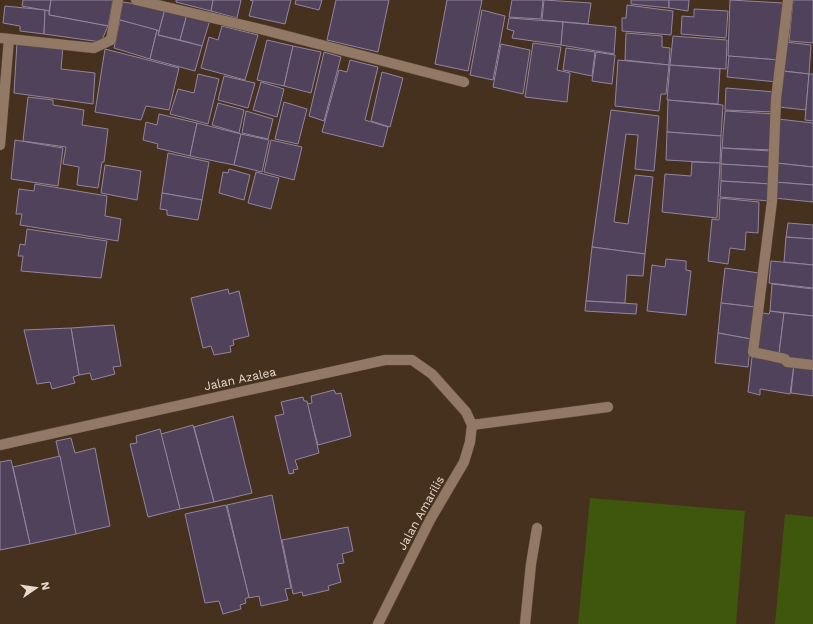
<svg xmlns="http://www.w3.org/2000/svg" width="813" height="624" font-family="'Work Sans',sans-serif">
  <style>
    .green { fill: #3f560d }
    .building { fill: #4f425a; stroke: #9385a0 }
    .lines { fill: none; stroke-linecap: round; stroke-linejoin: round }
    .service-casing { stroke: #614f3e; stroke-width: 11 }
    .minor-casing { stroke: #614f3e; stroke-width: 11 }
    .service { stroke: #917965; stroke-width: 10 }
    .minor { stroke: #917965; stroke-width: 10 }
    .labels { text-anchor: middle; stroke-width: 3.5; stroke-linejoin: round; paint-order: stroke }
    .street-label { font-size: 12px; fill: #e8dacf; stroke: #46311f }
  </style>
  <rect width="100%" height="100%" fill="#46311f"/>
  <g class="green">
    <path d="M 590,498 L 745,511 L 736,624 L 578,624 Z"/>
    <path d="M 785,514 L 813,517 L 813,624 L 775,624 Z"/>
  </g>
  <g class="building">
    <path d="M 23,0 L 51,0 L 49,11 L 22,6 Z"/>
    <path d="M 51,0 L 113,0 L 108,26 L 49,15 Z"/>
    <path d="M 176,0 L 213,0 L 211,11 L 176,2 Z"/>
    <path d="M 213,0 L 241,0 L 237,18 L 211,11 Z"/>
    <path d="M 250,0 L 291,0 L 285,24 L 249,16 L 253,1 Z"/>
    <path d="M 296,0 L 322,0 L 319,10 L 295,4 Z"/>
    <path d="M 336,0 L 389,0 L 378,52 L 327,40 Z"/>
    <path d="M 447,0 L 482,0 L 468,71 L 435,64 Z"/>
    <path d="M 512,0 L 543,0 L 541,19 L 509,17 Z"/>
    <path d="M 544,0 L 591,3 L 588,24 L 542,20 Z"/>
    <path d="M 631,0 L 669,0 L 669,8 L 631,4 Z"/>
    <path d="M 669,0 L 689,0 L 688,11 L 669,8 Z"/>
    <path d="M 730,0 L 783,3 L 779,60 L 728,56 Z"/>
    <path d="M 793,0 L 813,0 L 813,43 L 789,41 Z"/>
    <path d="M 123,2 L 165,9 L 159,31 L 120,20 L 119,18 Z"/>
    <path d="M 627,5 L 673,11 L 671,35 L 622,31 L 622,18 L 626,18 Z"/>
    <path d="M 5,6 L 45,10 L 44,34 L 20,31 L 20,26 L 3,23 Z"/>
    <path d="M 165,9 L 187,14 L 180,40 L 158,35 Z"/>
    <path d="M 694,9 L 728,11 L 726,38 L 681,34 L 682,16 L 694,17 Z"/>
    <path d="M 45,10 L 49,11 L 49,15 L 108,26 L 101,42 L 44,34 Z"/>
    <path d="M 482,10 L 505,16 L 493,80 L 470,75 Z"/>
    <path d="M 187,14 L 210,20 L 202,46 L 180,40 Z"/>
    <path d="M 509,18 L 563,22 L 561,45 L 512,38 L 514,31 L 507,29 Z"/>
    <path d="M 120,20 L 157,30 L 150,59 L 114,48 Z"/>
    <path d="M 563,22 L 616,27 L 614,54 L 561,45 Z"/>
    <path d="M 222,26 L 258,35 L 245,80 L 201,68 L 209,37 L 218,40 Z"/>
    <path d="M 157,30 L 159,31 L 158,35 L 202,46 L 195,71 L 150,59 Z"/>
    <path d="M 626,33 L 662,36 L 662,47 L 670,48 L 669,65 L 625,60 Z"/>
    <path d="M 673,36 L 727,40 L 726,69 L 670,65 Z"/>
    <path d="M 267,40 L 293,46 L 284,86 L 257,80 Z"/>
    <path d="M 17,42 L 63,46 L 61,69 L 95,73 L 93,104 L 14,93 Z"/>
    <path d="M 785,42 L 811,45 L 809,74 L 783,71 Z"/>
    <path d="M 533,43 L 561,47 L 557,70 L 570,73 L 567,102 L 525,97 Z"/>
    <path d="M 501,44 L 530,50 L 523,94 L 493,87 Z"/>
    <path d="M 293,46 L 321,52 L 311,93 L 284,86 Z"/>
    <path d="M 566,48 L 595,52 L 592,76 L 563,70 Z"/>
    <path d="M 105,49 L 179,68 L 169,110 L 146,106 L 141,120 L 95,112 Z"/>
    <path d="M 324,52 L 341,57 L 324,121 L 309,116 Z"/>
    <path d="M 596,52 L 615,55 L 612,84 L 592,81 Z"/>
    <path d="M 729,56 L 779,60 L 777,82 L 727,77 Z"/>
    <path d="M 350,60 L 378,67 L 365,120 L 388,127 L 383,147 L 322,132 L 339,70 L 347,72 Z"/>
    <path d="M 618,60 L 669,65 L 666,94 L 661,94 L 659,111 L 615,106 Z"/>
    <path d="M 670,65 L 720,69 L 718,104 L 667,100 Z"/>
    <path d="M 783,71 L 809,74 L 806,110 L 779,107 Z"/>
    <path d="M 382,72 L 403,78 L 390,127 L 371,121 Z"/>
    <path d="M 198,74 L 219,79 L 208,124 L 170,114 L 178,89 L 194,93 Z"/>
    <path d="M 809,74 L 813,74 L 813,121 L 805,120 Z"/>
    <path d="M 224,76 L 255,83 L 248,108 L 218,100 Z"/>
    <path d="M 261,82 L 284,89 L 277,117 L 253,110 Z"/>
    <path d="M 726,88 L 775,92 L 774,112 L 725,110 Z"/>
    <path d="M 28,97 L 53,100 L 53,105 L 84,110 L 82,125 L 108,129 L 104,162 L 102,162 L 98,188 L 77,185 L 79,167 L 63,164 L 66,147 L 23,141 Z"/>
    <path d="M 668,100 L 723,105 L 721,136 L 667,132 Z"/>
    <path d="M 284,102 L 307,109 L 298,144 L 275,139 Z"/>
    <path d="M 218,103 L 244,110 L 239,133 L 212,125 Z"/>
    <path d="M 611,110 L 659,116 L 654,171 L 635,169 L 638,135 L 626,134 L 614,222 L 628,224 L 635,175 L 653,177 L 645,254 L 592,247 Z"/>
    <path d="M 246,111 L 273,119 L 268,139 L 242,133 Z"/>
    <path d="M 725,111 L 775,114 L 773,150 L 722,148 Z"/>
    <path d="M 159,114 L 197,123 L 190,156 L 157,148 L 158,144 L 143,140 L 146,122 L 157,125 Z"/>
    <path d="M 778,119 L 813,123 L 813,167 L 776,163 Z"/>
    <path d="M 197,123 L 241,134 L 234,165 L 190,156 Z"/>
    <path d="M 667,132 L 721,136 L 720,163 L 666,160 Z"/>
    <path d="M 241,134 L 269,140 L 262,172 L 234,165 Z"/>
    <path d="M 15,140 L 63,148 L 58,186 L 11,179 Z"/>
    <path d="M 271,140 L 302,147 L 294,180 L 264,172 Z"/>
    <path d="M 722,148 L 771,151 L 771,167 L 721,164 Z"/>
    <path d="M 168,153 L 209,162 L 202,200 L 162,193 Z"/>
    <path d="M 692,162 L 720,163 L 717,218 L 662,212 L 665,174 L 691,176 Z"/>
    <path d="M 776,163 L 813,167 L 813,185 L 774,182 Z"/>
    <path d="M 721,164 L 771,167 L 771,184 L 721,181 Z"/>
    <path d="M 105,165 L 141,171 L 137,200 L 101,193 Z"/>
    <path d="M 229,169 L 250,175 L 244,200 L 219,193 L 223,172 L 228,173 Z"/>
    <path d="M 256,172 L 279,178 L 271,209 L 248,203 Z"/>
    <path d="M 721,181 L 771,184 L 770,201 L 720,197 Z"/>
    <path d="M 774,182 L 813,185 L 813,202 L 774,198 Z"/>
    <path d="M 35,184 L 107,196 L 105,216 L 121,219 L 118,241 L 20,225 L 22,214 L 16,214 L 19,189 L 34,191 Z"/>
    <path d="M 162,193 L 202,200 L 198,220 L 167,215 L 167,210 L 160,209 Z"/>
    <path d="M 720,198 L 759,202 L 758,233 L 746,232 L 745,250 L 730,248 L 728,264 L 708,261 L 712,219 L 719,220 Z"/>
    <path d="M 788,223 L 813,225 L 813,239 L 786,237 Z"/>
    <path d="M 27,229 L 107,241 L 101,278 L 21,271 L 23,256 L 18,256 L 20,244 L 25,245 Z"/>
    <path d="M 786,237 L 813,239 L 813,265 L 784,262 Z"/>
    <path d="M 592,247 L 645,254 L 643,276 L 627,275 L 625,303 L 586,301 Z"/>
    <path d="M 666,259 L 686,261 L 686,270 L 691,271 L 686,315 L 647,311 L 652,265 L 665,267 Z"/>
    <path d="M 771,261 L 813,265 L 813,288 L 769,283 Z"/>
    <path d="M 725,268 L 759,273 L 755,307 L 721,303 Z"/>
    <path d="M 772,284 L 813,289 L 813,316 L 770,311 Z"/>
    <path d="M 228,289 L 229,294 L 239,291 L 249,336 L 233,340 L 234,345 L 230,346 L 231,352 L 214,355 L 211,346 L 203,348 L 191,298 Z"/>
    <path d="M 586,301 L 637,304 L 636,314 L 585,311 Z"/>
    <path d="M 721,303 L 755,307 L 751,339 L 718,333 Z"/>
    <path d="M 770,311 L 784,313 L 779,354 L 757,350 L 762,313 L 769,314 Z"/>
    <path d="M 784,313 L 813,316 L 813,364 L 788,362 L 789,356 L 779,354 Z"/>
    <path d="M 114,325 L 121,366 L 113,367 L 115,374 L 92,380 L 90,373 L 79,375 L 71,328 Z"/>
    <path d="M 71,328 L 79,375 L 73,377 L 75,383 L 52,389 L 50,382 L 37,384 L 24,330 Z"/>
    <path d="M 718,333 L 751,339 L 748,367 L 715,363 Z"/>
    <path d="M 752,357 L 794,364 L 790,394 L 760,389 L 760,395 L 748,392 Z"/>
    <path d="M 794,364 L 813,366 L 813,396 L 791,393 Z"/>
    <path d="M 334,390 L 336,394 L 341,393 L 351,436 L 318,445 L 307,404 L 312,403 L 311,396 Z"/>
    <path d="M 303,397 L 304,401 L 307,401 L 319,453 L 295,460 L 298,469 L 293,470 L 294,473 L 289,474 L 275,416 L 284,414 L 281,402 Z"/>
    <path d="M 233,416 L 252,493 L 214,502 L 194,427 Z"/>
    <path d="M 193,425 L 214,502 L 180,509 L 161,434 Z"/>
    <path d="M 160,429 L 180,509 L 148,517 L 130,444 L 137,443 L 136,436 Z"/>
    <path d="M 71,438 L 75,453 L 95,448 L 110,526 L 76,534 L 56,441 Z"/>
    <path d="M 60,456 L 76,534 L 30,544 L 13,467 Z"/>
    <path d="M 11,460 L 30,544 L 0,550 L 0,462 Z"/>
    <path d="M 272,495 L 291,588 L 285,589 L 288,600 L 261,606 L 259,596 L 249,598 L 227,505 Z"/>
    <path d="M 226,505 L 249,597 L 245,599 L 246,603 L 240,605 L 241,609 L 223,614 L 219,601 L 205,603 L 185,514 Z"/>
    <path d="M 348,527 L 353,551 L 342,554 L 344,563 L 337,564 L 341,582 L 328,586 L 329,590 L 303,596 L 302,592 L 293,594 L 282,540 Z"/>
  </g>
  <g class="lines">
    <defs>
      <path id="service" d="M 525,624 L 531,564 L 537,528"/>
      <g id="minor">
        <path d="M 136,0 L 264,30 L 464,82"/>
        <path d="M 788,0 L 776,99 L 772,201 L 753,352 L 785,359 L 787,362 L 813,365"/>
        <path d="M 0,38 L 94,48 L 111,40 L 118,0"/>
        <path d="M 0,145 L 9,39"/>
        <path d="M 472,425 L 608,407"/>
        <path d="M 0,445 L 385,360 L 412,360 L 432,374 L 466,412 L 472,425 L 470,442 L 464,462 L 430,520 L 378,624"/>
      </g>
    </defs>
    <use href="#service" class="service-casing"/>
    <use href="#minor" class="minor-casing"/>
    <use href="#service" class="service"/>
    <use href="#minor" class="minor"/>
  </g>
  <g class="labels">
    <g class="street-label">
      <text transform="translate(240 379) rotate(-12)" y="4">Jalan Azalea</text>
      <text transform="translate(421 513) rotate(-61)" y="4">Jalan Amarilis</text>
    </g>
  </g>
  <g transform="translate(36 588) rotate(77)" stroke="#46311f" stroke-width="3" paint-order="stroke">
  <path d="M0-3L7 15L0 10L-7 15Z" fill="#e8dacf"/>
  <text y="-6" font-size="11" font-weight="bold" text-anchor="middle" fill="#e8dacf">N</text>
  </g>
</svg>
